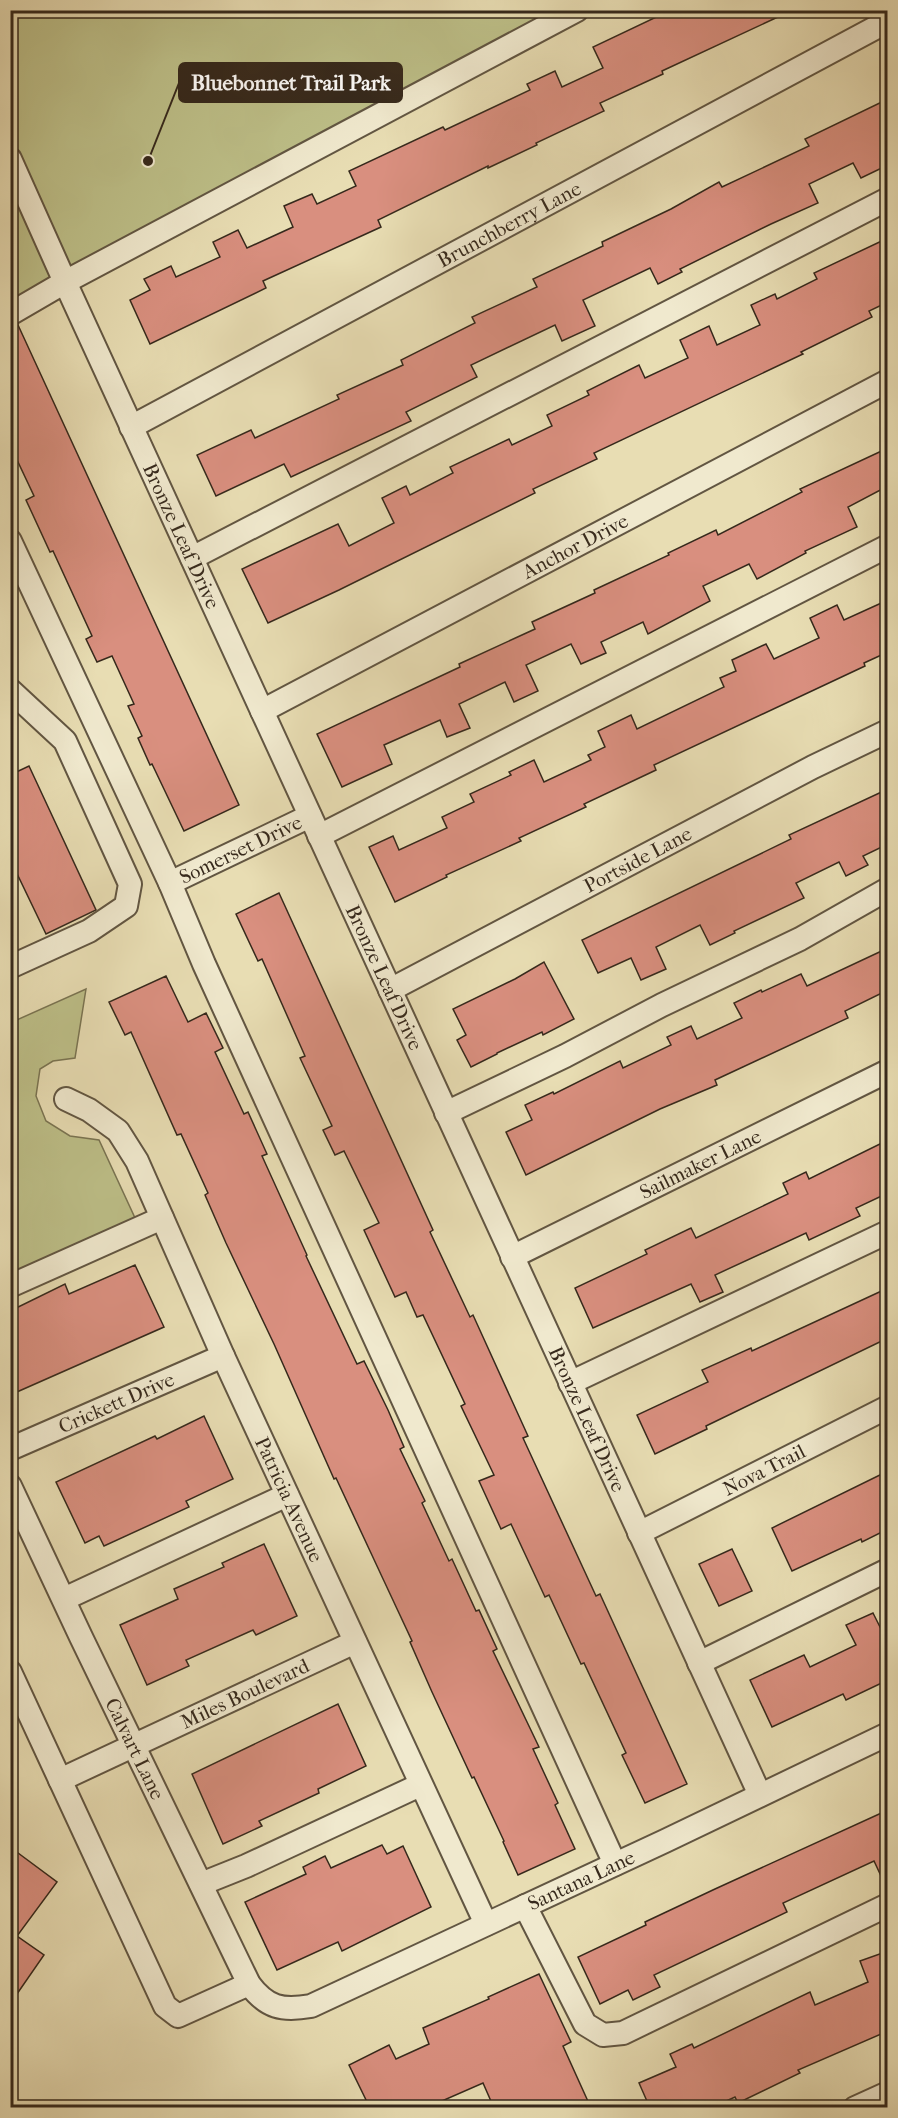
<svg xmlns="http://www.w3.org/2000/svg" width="898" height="2118" font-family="'IM FELL French Canon',serif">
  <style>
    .green { fill: #bdbf88; stroke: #7a7452; stroke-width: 1.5 }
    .building { fill: #d98f7f; stroke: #36291c; stroke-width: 1.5 }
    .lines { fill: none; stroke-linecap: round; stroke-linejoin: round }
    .minor-casing { stroke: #625642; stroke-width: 26 }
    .minor { stroke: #f0e9ce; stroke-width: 22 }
    .labels { text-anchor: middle; stroke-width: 4.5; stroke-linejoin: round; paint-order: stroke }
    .street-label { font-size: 20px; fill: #36291c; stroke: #f0e9ce }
    .leader { fill: none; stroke: #36291c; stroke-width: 2 }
    .callout-dot { fill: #36291c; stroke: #f0e9ce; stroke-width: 2 }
    .callout { fill: #36291c; stroke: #36291c; stroke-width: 2 }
    .callout-label { font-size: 21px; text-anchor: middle; font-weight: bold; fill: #fff }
  </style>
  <rect width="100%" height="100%" fill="#e8ddb3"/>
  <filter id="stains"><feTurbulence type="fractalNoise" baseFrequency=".00333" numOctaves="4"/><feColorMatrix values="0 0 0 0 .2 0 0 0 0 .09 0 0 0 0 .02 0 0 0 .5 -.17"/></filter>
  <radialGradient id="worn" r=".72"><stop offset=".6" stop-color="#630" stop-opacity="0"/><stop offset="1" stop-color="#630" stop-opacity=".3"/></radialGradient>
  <g class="green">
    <path d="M 16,10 L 567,11 L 11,308 L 11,14 Z"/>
    <path d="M 86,989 L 75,1058 L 53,1061 L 40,1069 L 36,1096 L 46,1121 L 70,1136 L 99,1140 L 135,1218 L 10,1274 L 10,1023 Z"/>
  </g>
  <g class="building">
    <path d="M 671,10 L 793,10 L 662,71 L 663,74 L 600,103 L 604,111 L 536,143 L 537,145 L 488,168 L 488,166 L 378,220 L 381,227 L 263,281 L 266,288 L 150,344 L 130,300 L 150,290 L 144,279 L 171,266 L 176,277 L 220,257 L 213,242 L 238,230 L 247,248 L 293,227 L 284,206 L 312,194 L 317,204 L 356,186 L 349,171 L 443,127 L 445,130 L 530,90 L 527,84 L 555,71 L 562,87 L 603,68 L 593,47 Z"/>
    <path d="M 888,99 L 888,165 L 861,178 L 853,163 L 809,184 L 818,203 L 771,224 L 680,269 L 682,272 L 658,284 L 650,268 L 583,300 L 595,326 L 562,341 L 555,325 L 471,365 L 477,377 L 406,412 L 411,421 L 291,477 L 284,464 L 216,496 L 197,455 L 251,430 L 255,438 L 339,399 L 337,395 L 403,365 L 401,360 L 475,323 L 472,317 L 537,287 L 533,279 L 603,246 L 602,242 L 671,209 L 719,182 L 722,187 L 809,146 L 805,139 Z"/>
    <path d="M 888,238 L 888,302 L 869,311 L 872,317 L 801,352 L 803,354 L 594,453 L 597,459 L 533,489 L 535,493 L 339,590 L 268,623 L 242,569 L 338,524 L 349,546 L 394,523 L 382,498 L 406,486 L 410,495 L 453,473 L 450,467 L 509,439 L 512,445 L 552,426 L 547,415 L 589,395 L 587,391 L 639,365 L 645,378 L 688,358 L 680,340 L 709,326 L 717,345 L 760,325 L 751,305 L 775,294 L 777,299 L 817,279 L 814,273 Z"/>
    <path d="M 18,325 L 239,805 L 184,831 L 152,764 L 150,765 L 138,738 L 142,736 L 128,706 L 134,704 L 112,656 L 97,662 L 86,639 L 92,636 L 53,551 L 50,552 L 26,500 L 34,496 L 10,445 L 10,327 Z"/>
    <path d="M 888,448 L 888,486 L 848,507 L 857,527 L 805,551 L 806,553 L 757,579 L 749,564 L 703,586 L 710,601 L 648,634 L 643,622 L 601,642 L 606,653 L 581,664 L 571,644 L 526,665 L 538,691 L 514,702 L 505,682 L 459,704 L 470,728 L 447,737 L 440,720 L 384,745 L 392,764 L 342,787 L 317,734 L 460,667 L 459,664 L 535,629 L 532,622 L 595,593 L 594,590 L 669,555 L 668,553 L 716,530 L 718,535 L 802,492 L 800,489 Z"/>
    <path d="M 888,600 L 888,652 L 864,663 L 865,666 L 654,765 L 656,770 L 584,804 L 586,807 L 519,838 L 521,841 L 446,875 L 447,877 L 395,902 L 369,847 L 393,836 L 399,850 L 447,828 L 442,817 L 474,802 L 470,794 L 511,775 L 509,772 L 534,760 L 544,782 L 591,760 L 588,755 L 605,747 L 598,731 L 631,715 L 637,729 L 724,687 L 720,678 L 736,671 L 732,660 L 766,644 L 774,659 L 819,638 L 810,618 L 837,605 L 844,620 Z"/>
    <path d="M 29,766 L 96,910 L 46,934 L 10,859 L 10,775 Z"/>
    <path d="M 888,789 L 888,844 L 863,856 L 868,865 L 846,876 L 839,862 L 796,883 L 804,898 L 734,931 L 735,933 L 710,945 L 700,925 L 656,947 L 666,969 L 641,980 L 631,958 L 598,973 L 582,940 L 791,839 L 789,835 Z"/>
    <path d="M 279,893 L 433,1230 L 430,1232 L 470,1317 L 473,1315 L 528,1436 L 523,1438 L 596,1596 L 600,1594 L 687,1784 L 645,1803 L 622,1755 L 626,1753 L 584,1663 L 581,1664 L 549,1595 L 545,1597 L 511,1524 L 501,1529 L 479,1481 L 494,1475 L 461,1406 L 465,1404 L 423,1315 L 417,1317 L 406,1292 L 395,1297 L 364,1230 L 379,1223 L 344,1151 L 335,1155 L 323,1130 L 332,1126 L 300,1058 L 305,1056 L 262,959 L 258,961 L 236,914 Z"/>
    <path d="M 888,948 L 888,990 L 845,1011 L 848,1018 L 715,1080 L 717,1085 L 660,1109 L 526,1175 L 506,1132 L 532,1120 L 525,1105 L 553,1092 L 554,1094 L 620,1061 L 623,1068 L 671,1045 L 667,1037 L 691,1026 L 697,1039 L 742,1018 L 734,1003 L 761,990 L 762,992 L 801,974 L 807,986 Z"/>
    <path d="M 544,962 L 574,1019 L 543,1035 L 542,1032 L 497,1053 L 497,1054 L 471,1067 L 457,1040 L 466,1035 L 453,1009 L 515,979 Z"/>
    <path d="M 166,976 L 188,1022 L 206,1013 L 223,1048 L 215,1052 L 244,1114 L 248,1112 L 267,1154 L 262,1156 L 307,1255 L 306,1256 L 357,1364 L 364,1361 L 388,1410 L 404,1447 L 400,1449 L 425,1501 L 422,1503 L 449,1561 L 452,1559 L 476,1611 L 479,1610 L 497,1649 L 493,1651 L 539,1747 L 533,1749 L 558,1803 L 555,1805 L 575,1849 L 518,1875 L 503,1842 L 504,1841 L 474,1777 L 472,1778 L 432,1692 L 410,1642 L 412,1641 L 384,1581 L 336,1478 L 334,1479 L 274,1344 L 226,1243 L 205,1195 L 208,1193 L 181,1134 L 177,1135 L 131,1032 L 125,1035 L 109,1002 Z"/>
    <path d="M 888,1140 L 888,1193 L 856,1208 L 860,1216 L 809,1240 L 806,1233 L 715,1275 L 723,1292 L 700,1302 L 691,1284 L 593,1328 L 575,1288 L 647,1254 L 645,1250 L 691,1228 L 696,1238 L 788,1194 L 783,1183 L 806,1172 L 809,1179 Z"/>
    <path d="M 135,1265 L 164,1327 L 10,1395 L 10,1311 L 65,1284 L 69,1294 Z"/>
    <path d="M 888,1288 L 888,1338 L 706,1426 L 707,1429 L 655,1454 L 637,1415 L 708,1382 L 702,1370 L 751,1348 L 752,1351 Z"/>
    <path d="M 204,1416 L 233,1479 L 186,1501 L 189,1507 L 104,1546 L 99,1536 L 85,1543 L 56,1482 L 155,1436 L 157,1439 Z"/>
    <path d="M 888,1471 L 888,1529 L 862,1542 L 861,1539 L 792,1571 L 772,1528 Z"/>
    <path d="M 264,1544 L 297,1616 L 256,1635 L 253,1630 L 186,1660 L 189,1666 L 147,1685 L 120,1625 L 178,1599 L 174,1589 L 224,1567 L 222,1563 Z"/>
    <path d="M 732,1549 L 752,1591 L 719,1606 L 699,1564 Z"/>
    <path d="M 873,1613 L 888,1643 L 888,1680 L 846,1700 L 843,1694 L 772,1727 L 750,1680 L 804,1655 L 810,1667 L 856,1645 L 846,1625 Z"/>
    <path d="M 338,1704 L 366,1766 L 318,1789 L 319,1793 L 259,1821 L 262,1826 L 223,1844 L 192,1774 Z"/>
    <path d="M 888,1810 L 888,1891 L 874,1861 L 783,1903 L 787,1912 L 654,1975 L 660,1987 L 633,2000 L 628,1990 L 600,2004 L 578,1957 L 646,1925 L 645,1922 L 715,1889 Z"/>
    <path d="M 382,1845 L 387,1854 L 403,1846 L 431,1907 L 342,1951 L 338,1942 L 277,1970 L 245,1902 L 306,1874 L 303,1867 L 325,1856 L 331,1868 Z"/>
    <path d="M 10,1847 L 57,1882 L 17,1936 L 44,1955 L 10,2004 Z"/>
    <path d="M 888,1951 L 888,2031 L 798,2070 L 800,2073 L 738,2103 L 735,2097 L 711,2108 L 650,2108 L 639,2083 L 676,2067 L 670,2054 L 692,2044 L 694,2048 L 810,1992 L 815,2005 L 868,1982 L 860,1961 Z"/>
    <path d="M 539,1974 L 571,2042 L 563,2046 L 591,2108 L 494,2108 L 483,2083 L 426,2108 L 370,2108 L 349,2065 L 389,2045 L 396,2059 L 429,2044 L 423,2028 L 489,1999 L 488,1997 Z"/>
  </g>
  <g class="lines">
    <defs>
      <g id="minor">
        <path id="s1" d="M 10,159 L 65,282 L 760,1795"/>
        <path d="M 10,314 L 65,282 L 577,10"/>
        <path id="s2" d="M 131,427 L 888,21"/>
        <path d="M 10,541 L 170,883 L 204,964 L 615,1864"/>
        <path d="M 192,558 L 888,199"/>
        <path d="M 10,690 L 65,741 L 130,884 L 126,906 L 89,931 L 10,967"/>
        <path id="s3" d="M 262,711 L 888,381"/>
        <path d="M 319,836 L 888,546"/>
        <path id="s4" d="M 170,883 L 310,816"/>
        <path id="s5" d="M 390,990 L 813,767 L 888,731"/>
        <path id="s6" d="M 66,1099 L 89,1110 L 118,1131 L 137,1161 L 223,1356 L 486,1924"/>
        <path d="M 446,1113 L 565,1056 L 662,1005 L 800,939 L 888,889"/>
        <path id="s7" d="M 512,1257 L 888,1071"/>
        <path d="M 10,1286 L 162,1218"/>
        <path d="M 570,1383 L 888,1232"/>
        <path id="s8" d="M 10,1449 L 223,1356"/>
        <path id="s9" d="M 10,1486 L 81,1637 L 249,1984 C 267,2008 282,2011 311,2006 L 665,1841 L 888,1734"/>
        <path id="s10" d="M 639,1533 L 888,1407"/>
        <path d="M 64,1599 L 287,1495"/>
        <path d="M 699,1663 L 888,1570"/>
        <path d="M 10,1672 L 165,2006 L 178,2016 L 249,1984"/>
        <path id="s11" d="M 60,1780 L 355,1642"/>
        <path d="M 201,1884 L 246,1866 L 420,1785"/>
        <path d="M 525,1906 L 585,2024 L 603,2035 L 623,2033 L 888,1905"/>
        <path d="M 855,2108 L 888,2093"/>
      </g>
    </defs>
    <use href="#minor" class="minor-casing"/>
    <use href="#minor" class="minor"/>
  </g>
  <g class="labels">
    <g class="street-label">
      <text dy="7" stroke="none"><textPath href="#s2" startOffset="429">Brunchberry Lane</textPath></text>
      <text dy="7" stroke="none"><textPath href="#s1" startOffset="414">Bronze Leaf Drive</textPath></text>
      <text dy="7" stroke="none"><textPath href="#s3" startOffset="354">Anchor Drive</textPath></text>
      <text dy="7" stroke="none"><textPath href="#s4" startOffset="78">Somerset Drive</textPath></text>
      <text dy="7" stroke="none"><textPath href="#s5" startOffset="280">Portside Lane</textPath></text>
      <text dy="7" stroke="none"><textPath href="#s1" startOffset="900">Bronze Leaf Drive</textPath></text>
      <text dy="7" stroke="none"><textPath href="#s7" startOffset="210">Sailmaker Lane</textPath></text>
      <text dy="7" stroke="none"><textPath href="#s8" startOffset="116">Crickett Drive</textPath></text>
      <text dy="7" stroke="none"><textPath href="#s1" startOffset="1386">Bronze Leaf Drive</textPath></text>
      <text dy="7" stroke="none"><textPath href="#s10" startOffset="140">Nova Trail</textPath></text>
      <text dy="7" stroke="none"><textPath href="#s6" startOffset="468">Patricia Avenue</textPath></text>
      <text dy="7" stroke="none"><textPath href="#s11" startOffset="204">Miles Boulevard</textPath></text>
      <text dy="7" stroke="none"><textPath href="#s9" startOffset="291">Calvart Lane</textPath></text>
      <text dy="7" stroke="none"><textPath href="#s9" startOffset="921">Santana Lane</textPath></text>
    </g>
  </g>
  <path class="leader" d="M148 161L179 83"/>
  <circle class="callout-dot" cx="148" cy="161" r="6"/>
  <rect class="callout" x="179" y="63" width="223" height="39" rx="6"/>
  <g class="callout-label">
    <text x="291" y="90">Bluebonnet Trail Park</text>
  </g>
  <rect width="898" height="2118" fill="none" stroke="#e8ddb3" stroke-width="36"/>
  <rect x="12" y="12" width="874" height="2094" fill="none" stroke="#36291c" stroke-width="3"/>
  <rect x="18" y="18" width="862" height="2082" fill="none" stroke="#36291c" stroke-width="1.5"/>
  <rect width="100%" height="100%" filter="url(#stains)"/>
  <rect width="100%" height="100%" fill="url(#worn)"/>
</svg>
